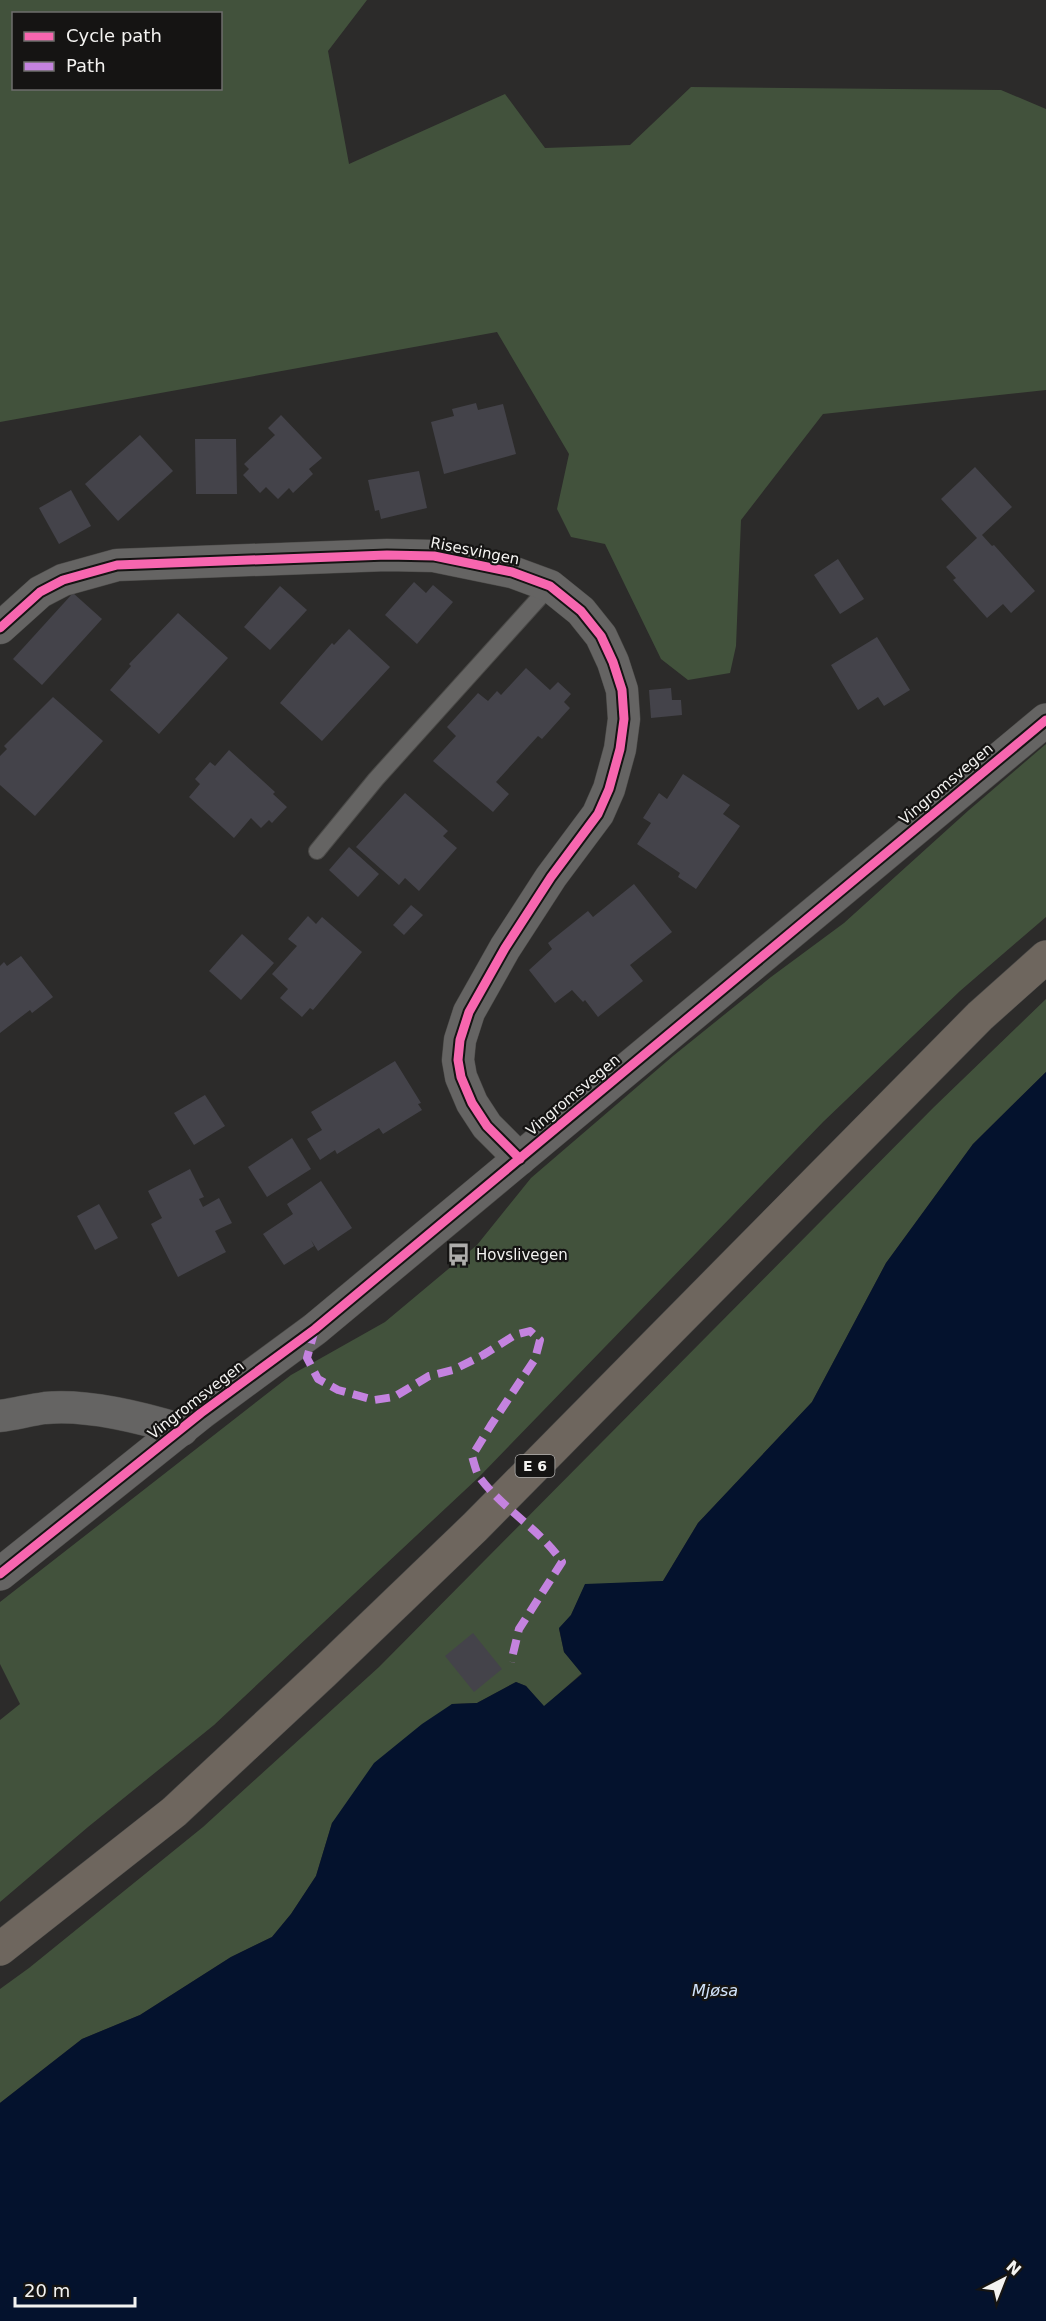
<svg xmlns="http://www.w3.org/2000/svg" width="1046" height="2321" font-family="'DejaVu Sans',sans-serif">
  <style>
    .green { fill: #42523c; fill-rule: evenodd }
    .water { fill: #04122d }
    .building { fill: #44434a }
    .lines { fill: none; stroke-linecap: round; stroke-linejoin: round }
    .lane-casing { stroke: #4a4947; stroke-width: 18 }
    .street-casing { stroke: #4a4947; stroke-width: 33 }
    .secondary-casing { stroke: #4a4947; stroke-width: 34 }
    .highway-casing { stroke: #4a4947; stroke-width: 34 }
    .lane { stroke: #656463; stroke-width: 16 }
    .street { stroke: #656463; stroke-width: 32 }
    .secondary { stroke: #656463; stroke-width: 33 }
    .highway { stroke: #6e665e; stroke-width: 33 }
    .quiet { stroke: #c483df; stroke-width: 8; stroke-dasharray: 15 8; stroke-linecap: butt }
    .cycleway-casing { stroke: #151413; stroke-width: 13 }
    .cycleway { stroke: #f766af; stroke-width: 9 }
    .labels { text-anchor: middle; stroke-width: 4.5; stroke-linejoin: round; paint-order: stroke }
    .shield { fill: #151413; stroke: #b1b0ae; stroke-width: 1.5 }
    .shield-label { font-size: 14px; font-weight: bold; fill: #f4f3f1 }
    .street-label { font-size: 15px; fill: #f4f3f1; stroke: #151413 }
    .poi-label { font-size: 15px; fill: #f4f3f1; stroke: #151413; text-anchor: start }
    .water-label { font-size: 16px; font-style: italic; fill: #d1e3fb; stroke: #151413 }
  </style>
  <rect width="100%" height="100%" fill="#2c2b2a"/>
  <g class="green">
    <path d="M 0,0 L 367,0 L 328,51 L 349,164 L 505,94 L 545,148 L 630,145 L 691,87 L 1001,90 L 1046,109 L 1046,390 L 823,414 L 741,520 L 736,646 L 730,673 L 688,680 L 661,659 L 605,544 L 571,537 L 557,509 L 569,454 L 497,332 L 0,422 ZM 14,14 L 220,14 L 220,88 L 14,88 Z"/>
    <path d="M 1046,744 L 1046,917 L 960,991 L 823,1122 L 479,1477 L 214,1725 L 88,1827 L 0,1902 L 0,1720 L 20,1704 L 0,1664 L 0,1602 L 291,1375 L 385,1322 L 477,1245 L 531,1178 L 673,1056 L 771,977 L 844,923 L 969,810 Z"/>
    <path d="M 1046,999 L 1046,1072 L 973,1144 L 886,1263 L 812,1402 L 698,1523 L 663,1581 L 585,1585 L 571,1615 L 559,1629 L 564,1652 L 582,1673 L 544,1707 L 526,1686 L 516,1682 L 477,1703 L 452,1704 L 332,1823 L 316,1876 L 291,1914 L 272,1937 L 231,1957 L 140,2015 L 82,2039 L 0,2103 L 0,1989 L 29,1968 L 203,1827 L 379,1667 L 934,1107 Z"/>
  </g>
  <path class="water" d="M 1046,1072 L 1046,2321 L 0,2321 L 0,2103 L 82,2039 L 140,2015 L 231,1957 L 272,1937 L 291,1914 L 316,1876 L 332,1823 L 374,1763 L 422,1724 L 452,1704 L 477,1703 L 516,1682 L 526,1686 L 544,1706 L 582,1674 L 564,1652 L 559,1628 L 571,1615 L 585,1584 L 663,1581 L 698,1523 L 812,1402 L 886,1263 L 973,1144 Z"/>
  <g class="building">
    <path d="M 476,403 L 478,410 L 503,404 L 516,454 L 444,474 L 431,422 L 454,416 L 452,409 Z"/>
    <path d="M 281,415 L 322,458 L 309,469 L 313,474 L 293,493 L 289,488 L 278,499 L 266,487 L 260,493 L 243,475 L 249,469 L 244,464 L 275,435 L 268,428 Z"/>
    <path d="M 140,435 L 173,471 L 118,521 L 85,484 Z"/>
    <path d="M 195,439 L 236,439 L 237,494 L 196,494 Z"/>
    <path d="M 975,467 L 1012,507 L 982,535 L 992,546 L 994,545 L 1035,591 L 1011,613 L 1003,604 L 987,618 L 953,580 L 956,578 L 946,567 L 977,538 L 941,499 Z"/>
    <path d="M 419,471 L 427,508 L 381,519 L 379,510 L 375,511 L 368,480 Z"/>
    <path d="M 71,490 L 91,526 L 59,544 L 39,508 Z"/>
    <path d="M 838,559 L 864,599 L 840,614 L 814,575 Z"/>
    <path d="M 414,582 L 426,593 L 433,585 L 453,602 L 417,644 L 385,615 Z"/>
    <path d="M 280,586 L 307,610 L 270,650 L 244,627 Z"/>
    <path d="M 73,593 L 102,619 L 42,685 L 13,659 Z"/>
    <path d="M 178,613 L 228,658 L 159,734 L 110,690 L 131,666 L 129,664 Z"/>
    <path d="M 349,629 L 390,667 L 322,741 L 280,703 L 332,643 L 334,645 Z"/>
    <path d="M 877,637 L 910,690 L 884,706 L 878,697 L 858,710 L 831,665 Z"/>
    <path d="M 526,668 L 550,690 L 558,682 L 571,694 L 564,702 L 570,708 L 542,739 L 538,736 L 496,782 L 509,794 L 493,812 L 433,761 L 456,736 L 447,727 L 478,693 L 488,701 L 497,691 L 501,695 Z"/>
    <path d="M 671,688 L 672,700 L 681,700 L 682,715 L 651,718 L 649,690 Z"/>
    <path d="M 53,697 L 103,741 L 35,816 L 0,785 L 0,756 L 7,749 L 4,746 Z"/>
    <path d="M 229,750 L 275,792 L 273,794 L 287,807 L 272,823 L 269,820 L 261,828 L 251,818 L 234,838 L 189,797 L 200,784 L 195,779 L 210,762 L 215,766 Z"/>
    <path d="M 683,774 L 730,805 L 723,814 L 740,826 L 696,889 L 678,877 L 680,873 L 637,844 L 651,823 L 643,818 L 659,793 L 667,799 Z"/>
    <path d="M 405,793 L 448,831 L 443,836 L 457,848 L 419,891 L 405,878 L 399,885 L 356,847 Z"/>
    <path d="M 349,847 L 379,874 L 358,897 L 329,870 Z"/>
    <path d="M 634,884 L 672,932 L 630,965 L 643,981 L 598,1017 L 585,1000 L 583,1002 L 572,990 L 555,1003 L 529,970 L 552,949 L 548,943 L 588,911 L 593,917 Z"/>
    <path d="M 411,905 L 423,915 L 404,935 L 393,925 Z"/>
    <path d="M 308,916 L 316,924 L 322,917 L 362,952 L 313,1010 L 310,1008 L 302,1017 L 280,998 L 288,989 L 272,974 L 297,946 L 288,939 Z"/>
    <path d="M 242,934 L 274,963 L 241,1000 L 209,971 Z"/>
    <path d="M 21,956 L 53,997 L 32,1013 L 30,1010 L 0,1033 L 0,966 L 4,962 L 7,966 Z"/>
    <path d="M 395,1061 L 421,1103 L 418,1104 L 422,1110 L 383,1134 L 379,1128 L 337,1154 L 335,1150 L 320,1160 L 307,1139 L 322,1130 L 311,1112 Z"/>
    <path d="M 205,1095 L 225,1126 L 194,1145 L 174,1113 Z"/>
    <path d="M 292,1138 L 311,1169 L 267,1197 L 248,1167 Z"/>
    <path d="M 190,1169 L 204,1197 L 199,1199 L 203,1207 L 219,1198 L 232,1223 L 215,1231 L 226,1252 L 178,1277 L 151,1224 L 162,1218 L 148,1191 Z"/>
    <path d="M 321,1181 L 352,1228 L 318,1251 L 311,1240 L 314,1246 L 284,1265 L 263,1234 L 293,1214 L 287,1204 Z"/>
    <path d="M 99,1204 L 118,1238 L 95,1250 L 77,1216 Z"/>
    <path d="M 473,1633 L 502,1669 L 474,1692 L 445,1656 Z"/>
  </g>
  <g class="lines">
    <defs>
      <path id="lane" d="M 317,851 L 376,779 L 550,586"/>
      <g id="street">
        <path d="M 0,628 L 40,592 L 63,580 L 117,565 L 387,555 L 434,556 L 512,572 L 550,586 L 581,611 L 601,636 L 613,662 L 622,690 L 624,719 L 620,749 L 609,789 L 598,814 L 551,877 L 505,948 L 469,1012 L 460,1040 L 458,1060 L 461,1077 L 472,1103 L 487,1126 L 520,1159"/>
        <path d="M 0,1416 C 15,1414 30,1410 45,1408 C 86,1404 143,1418 182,1430"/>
      </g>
      <path id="secondary" d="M 0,1574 L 201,1413 L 315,1329 L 1046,720"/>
      <path id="highway" d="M 0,1949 L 174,1812 L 323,1673 L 475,1527 L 980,1016 L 1046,957"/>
    </defs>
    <use href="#lane" class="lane-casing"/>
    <use href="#street" class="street-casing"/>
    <use href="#secondary" class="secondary-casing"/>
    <use href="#highway" class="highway-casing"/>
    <use href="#lane" class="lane"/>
    <use href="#street" class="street"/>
    <use href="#secondary" class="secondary"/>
    <use href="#highway" class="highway"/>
    <path class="quiet" d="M 315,1329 L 307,1358 L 318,1379 L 338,1390 L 374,1400 L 394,1397 L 429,1376 L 453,1370 L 483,1355 L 515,1335 L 530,1331 L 540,1340 L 535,1359 L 491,1425 L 472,1456 C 474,1463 476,1472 480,1478 C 504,1510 541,1530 562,1562 L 519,1629 L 511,1662"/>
    <defs>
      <g id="cycleway">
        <path d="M 0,628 L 40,592 L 63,580 L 117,565 L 387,555 L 434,556 L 512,572 L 550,586 L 581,611 L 601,636 L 613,662 L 622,690 L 624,719 L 620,749 L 609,789 L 598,814 L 551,877 L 505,948 L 469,1012 L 460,1040 L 458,1060 L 461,1077 L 472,1103 L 487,1126 L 520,1159"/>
        <path d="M 0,1574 L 201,1413 L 315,1329 L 1046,720"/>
      </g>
    </defs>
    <use href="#cycleway" class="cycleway-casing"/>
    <use href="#cycleway" class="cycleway"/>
  </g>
  <defs>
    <symbol id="bus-bare" viewBox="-9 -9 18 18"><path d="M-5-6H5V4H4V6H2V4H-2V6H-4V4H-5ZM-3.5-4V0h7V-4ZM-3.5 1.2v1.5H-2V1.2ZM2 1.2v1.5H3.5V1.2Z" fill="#aeadab" stroke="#151413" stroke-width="2.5" paint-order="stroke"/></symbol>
  </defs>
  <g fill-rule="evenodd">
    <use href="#bus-bare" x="442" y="1238" width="33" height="33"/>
  </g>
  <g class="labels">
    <rect class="shield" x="515.5" y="1455" width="39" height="22" rx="4.5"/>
    <g class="shield-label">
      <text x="535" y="1471">E 6</text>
    </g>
    <g class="street-label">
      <text transform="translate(475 551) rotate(11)" y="5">Risesvingen</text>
      <text transform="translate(946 784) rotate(-40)" y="5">Vingromsvegen</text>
      <text transform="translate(573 1095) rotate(-40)" y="5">Vingromsvegen</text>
      <text transform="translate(196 1400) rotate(-38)" y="5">Vingromsvegen</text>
    </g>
    <g class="poi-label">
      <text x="476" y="1260">Hovslivegen</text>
    </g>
    <g class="water-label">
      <text x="715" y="1996">Mjøsa</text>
    </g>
  </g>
  <rect x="12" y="12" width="210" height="78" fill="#151413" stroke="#6e6d6c" stroke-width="1.5"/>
  <rect x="24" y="32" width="30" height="9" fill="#f766af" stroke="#6e6d6c" stroke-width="1.5"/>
  <text x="66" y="42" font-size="18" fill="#f4f3f1">Cycle path</text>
  <rect x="24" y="62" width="30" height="9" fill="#c483df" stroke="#6e6d6c" stroke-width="1.5"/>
  <text x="66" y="72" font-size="18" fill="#f4f3f1">Path</text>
  <g transform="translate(1004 2279) rotate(42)" stroke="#151413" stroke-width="4.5" paint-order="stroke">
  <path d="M0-4.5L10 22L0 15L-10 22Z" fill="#f4f3f1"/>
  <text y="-9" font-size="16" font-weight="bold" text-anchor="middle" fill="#f4f3f1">N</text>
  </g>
  <path d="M15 2297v9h120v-9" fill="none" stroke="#f4f3f1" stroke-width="3"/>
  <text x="24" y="2297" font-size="18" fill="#f4f3f1" stroke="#151413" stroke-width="4.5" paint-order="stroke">20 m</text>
</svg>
